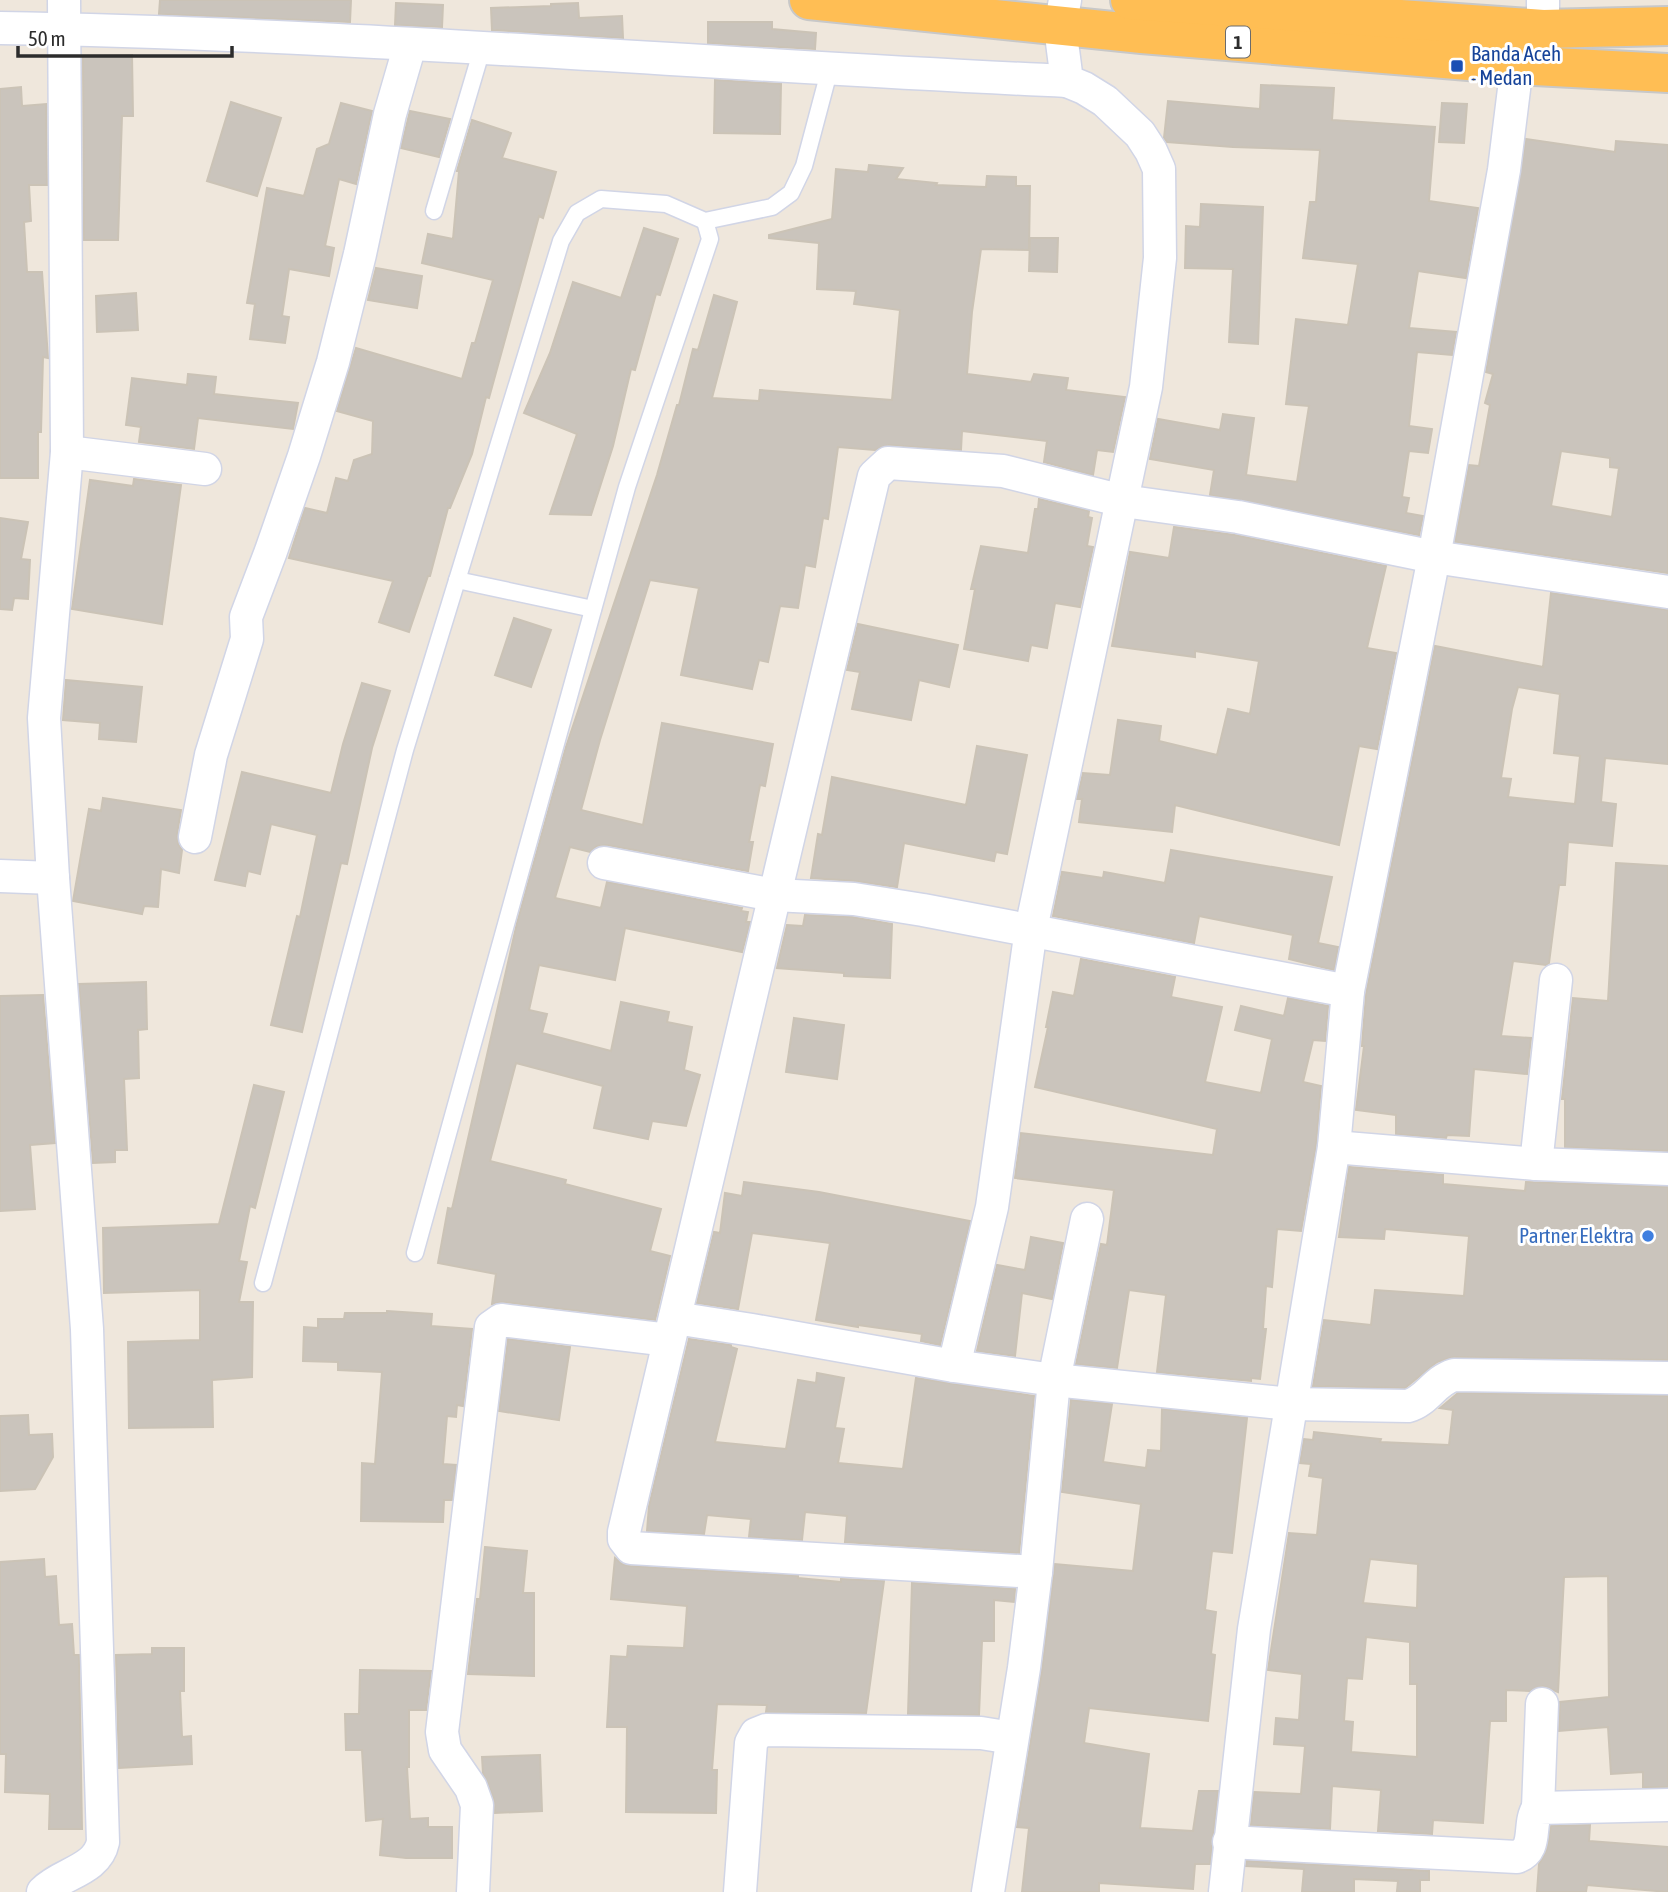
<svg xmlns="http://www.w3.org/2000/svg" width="1668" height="1892" font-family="'Asap Condensed',sans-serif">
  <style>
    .building { fill: #cac4bc; stroke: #cbc3b6; stroke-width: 2; fill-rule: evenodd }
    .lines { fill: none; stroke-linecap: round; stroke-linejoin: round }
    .service-casing { stroke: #d1d5e6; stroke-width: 19 }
    .minor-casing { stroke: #d1d5e6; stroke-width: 35 }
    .trunk-casing { stroke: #c8c8c8; stroke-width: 42 }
    .service { stroke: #fff; stroke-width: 16 }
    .minor { stroke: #fff; stroke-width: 32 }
    .trunk { stroke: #ffbe54; stroke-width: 38 }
    .transit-dot { fill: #1a4fb4; stroke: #fff; stroke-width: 2.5 }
    .shop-dot { fill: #3f7fe0; stroke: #fff; stroke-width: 2.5 }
    .labels { text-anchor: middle; stroke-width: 6; stroke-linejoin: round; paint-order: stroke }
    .shield { fill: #fff; stroke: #6b6b6b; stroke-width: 2 }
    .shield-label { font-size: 19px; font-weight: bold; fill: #2c2c2c }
    .transit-label { font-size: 21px; fill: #164399; stroke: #fff; text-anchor: start }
    .shop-label { font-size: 21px; fill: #366cbe; stroke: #fff; text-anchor: end }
  </style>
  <rect width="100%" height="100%" fill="#efe7dc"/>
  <g class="building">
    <path d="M 160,0 L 351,0 L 350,22 L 159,14 Z"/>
    <path d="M 396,3 L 443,5 L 442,27 L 395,25 Z"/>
    <path d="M 578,3 L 579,18 L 622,16 L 623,38 L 492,30 L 491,8 L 551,6 L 551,4 Z"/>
    <path d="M 708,22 L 772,22 L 772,29 L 816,33 L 815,49 L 708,43 Z"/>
    <path d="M 132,55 L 133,116 L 122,116 L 118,240 L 84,240 L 83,56 Z"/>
    <path d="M 715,80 L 781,84 L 780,134 L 714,133 Z"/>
    <path d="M 1261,85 L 1334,88 L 1332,120 L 1435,127 L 1429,201 L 1478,208 L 1466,278 L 1418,271 L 1409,328 L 1456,332 L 1452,355 L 1417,352 L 1409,426 L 1432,429 L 1428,453 L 1409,451 L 1402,497 L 1409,498 L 1406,513 L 1423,516 L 1419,535 L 1210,495 L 1214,470 L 1150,459 L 1158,419 L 1220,430 L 1223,414 L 1254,418 L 1246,475 L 1297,482 L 1309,406 L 1286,404 L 1296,319 L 1348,325 L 1358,264 L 1303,258 L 1310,202 L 1316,202 L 1320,150 L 1233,147 L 1167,142 L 1164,138 L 1168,101 L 1260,109 Z"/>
    <path d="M 21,87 L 22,106 L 46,104 L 47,185 L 29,185 L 31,221 L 24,222 L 27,272 L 42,272 L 48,358 L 43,357 L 41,432 L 38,432 L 38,478 L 0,478 L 0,89 Z"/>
    <path d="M 231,102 L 281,118 L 257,196 L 207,181 Z"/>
    <path d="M 341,103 L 372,111 L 356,184 L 339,179 L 325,246 L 334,248 L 329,276 L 289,269 L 282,316 L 289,317 L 285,343 L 250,339 L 255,304 L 247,303 L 267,188 L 304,196 L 317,149 L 329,144 Z"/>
    <path d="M 1442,103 L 1467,104 L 1464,143 L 1439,142 Z"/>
    <path d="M 410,111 L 450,119 L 439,157 L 401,148 Z"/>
    <path d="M 472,120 L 511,133 L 502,158 L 556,172 L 543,218 L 539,216 L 489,398 L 486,397 L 472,454 L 450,508 L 448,508 L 430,576 L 428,576 L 409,632 L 379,622 L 393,581 L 289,558 L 305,508 L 327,513 L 336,478 L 348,481 L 354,460 L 372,454 L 373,421 L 337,411 L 356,348 L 462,379 L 472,343 L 475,343 L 493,280 L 422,263 L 428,234 L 453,239 L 459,171 L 457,171 Z"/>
    <path d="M 1526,139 L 1615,152 L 1616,141 L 1668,145 L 1668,573 L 1455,542 L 1469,465 L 1479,466 L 1490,405 L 1485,403 L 1493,374 L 1486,372 ZM 1561,451 L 1610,458 L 1610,467 L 1619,468 L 1612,517 L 1551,506 Z"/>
    <path d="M 869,165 L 903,168 L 896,179 L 937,183 L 936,185 L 986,187 L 987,176 L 1016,177 L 1016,186 L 1030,186 L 1029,250 L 981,249 L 972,312 L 967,374 L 1031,382 L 1034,374 L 1068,378 L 1066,390 L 1125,397 L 1113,452 L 1097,450 L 1093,475 L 1044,462 L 1047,441 L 962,431 L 961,450 L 889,445 L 875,450 L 838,447 L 828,519 L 823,518 L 815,567 L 805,565 L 798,608 L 780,606 L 768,662 L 759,660 L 752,689 L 681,675 L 699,588 L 650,580 L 600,740 L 581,810 L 643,825 L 662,723 L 773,744 L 765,786 L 760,785 L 749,842 L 753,842 L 748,871 L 607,845 L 597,846 L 590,852 L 570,847 L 555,898 L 601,908 L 607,882 L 742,908 L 741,911 L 748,912 L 746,922 L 750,922 L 742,952 L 625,928 L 615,980 L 539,965 L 529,1010 L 547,1014 L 542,1033 L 611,1051 L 621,1002 L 669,1012 L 667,1022 L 692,1027 L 684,1070 L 700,1075 L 686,1126 L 652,1121 L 648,1139 L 594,1128 L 603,1086 L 516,1063 L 490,1161 L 566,1180 L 565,1184 L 661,1209 L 650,1251 L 670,1256 L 655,1320 L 503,1302 L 492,1304 L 496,1274 L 438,1263 L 448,1208 L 452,1209 L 517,923 L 566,747 L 657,475 L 677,405 L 679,405 L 693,349 L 698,350 L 714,295 L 737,302 L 712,398 L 759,401 L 760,390 L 892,400 L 900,310 L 854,304 L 856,291 L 817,289 L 819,243 L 769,238 L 769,235 L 832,219 L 836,169 L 868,172 Z"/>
    <path d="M 1201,204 L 1263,207 L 1258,344 L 1229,342 L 1233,269 L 1185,268 L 1186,226 L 1200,227 Z"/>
    <path d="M 644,228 L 678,239 L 660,295 L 656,294 L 635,370 L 631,369 L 613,446 L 591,515 L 550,514 L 577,434 L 524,413 L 550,353 L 573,282 L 621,298 Z"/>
    <path d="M 1030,238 L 1058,238 L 1057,272 L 1029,271 Z"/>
    <path d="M 376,268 L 422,276 L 417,308 L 368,300 Z"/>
    <path d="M 136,293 L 138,330 L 97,332 L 96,296 Z"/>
    <path d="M 188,374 L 216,377 L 214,394 L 298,403 L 293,429 L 198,418 L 194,449 L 139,442 L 141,427 L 126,425 L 132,378 L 187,385 Z"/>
    <path d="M 134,479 L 181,485 L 162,624 L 72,609 L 90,480 L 133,486 Z"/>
    <path d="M 1039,499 L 1089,511 L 1088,517 L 1092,518 L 1087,546 L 1093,547 L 1080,607 L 1055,603 L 1047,648 L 1031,645 L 1028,661 L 964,649 L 975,589 L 971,589 L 981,546 L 1028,553 L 1035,509 L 1038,509 Z"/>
    <path d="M 0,518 L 28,522 L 21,559 L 30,560 L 28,599 L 14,598 L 12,610 L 0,609 Z"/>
    <path d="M 1174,527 L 1235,535 L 1386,566 L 1367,648 L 1396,653 L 1377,749 L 1359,746 L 1339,845 L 1175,805 L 1172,832 L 1079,822 L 1082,799 L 1077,799 L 1083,773 L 1110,775 L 1118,720 L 1161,726 L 1159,741 L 1217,755 L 1228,709 L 1250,714 L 1259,661 L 1195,651 L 1195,657 L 1112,646 L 1130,552 L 1169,558 Z"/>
    <path d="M 1551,593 L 1668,610 L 1668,764 L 1605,758 L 1601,802 L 1616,804 L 1612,846 L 1568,842 L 1565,885 L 1559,885 L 1549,963 L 1546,965 L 1513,961 L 1501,1036 L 1531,1038 L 1527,1074 L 1474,1069 L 1469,1136 L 1447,1135 L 1446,1138 L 1396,1134 L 1396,1115 L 1356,1110 L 1364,1046 L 1362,1046 L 1366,994 L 1435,646 L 1543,667 ZM 1518,687 L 1560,694 L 1554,753 L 1580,756 L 1575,804 L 1508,797 L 1511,779 L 1501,778 L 1512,709 Z"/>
    <path d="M 514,618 L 551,630 L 531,687 L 495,675 Z"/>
    <path d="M 858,624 L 958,645 L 949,687 L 919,680 L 911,720 L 852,709 L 860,672 L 847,670 Z"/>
    <path d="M 66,680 L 142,687 L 136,742 L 99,739 L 100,723 L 63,720 Z"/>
    <path d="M 362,683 L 390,691 L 372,748 L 347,864 L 341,863 L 302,1032 L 271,1025 L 297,916 L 300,917 L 317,835 L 271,824 L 260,874 L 248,871 L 245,886 L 215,880 L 242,772 L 331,793 L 343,744 Z"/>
    <path d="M 977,746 L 1027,755 L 1007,854 L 996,852 L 994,861 L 904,843 L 897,887 L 855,881 L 811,878 L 818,834 L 822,835 L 832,777 L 966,805 Z"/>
    <path d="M 103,798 L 181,810 L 177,834 L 178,844 L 182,850 L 179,873 L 161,869 L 158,907 L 144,906 L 142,914 L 73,901 L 89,809 L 101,811 Z"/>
    <path d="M 1171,850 L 1332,877 L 1318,943 L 1338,947 L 1334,970 L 1289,959 L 1293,935 L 1199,916 L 1194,943 L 1053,916 L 1062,872 L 1103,878 L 1104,872 L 1165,883 Z"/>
    <path d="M 1616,863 L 1668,866 L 1668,1151 L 1565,1147 L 1565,1099 L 1562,1099 L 1573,998 L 1608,1001 Z"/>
    <path d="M 805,915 L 852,917 L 892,924 L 890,978 L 844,976 L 844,973 L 777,968 L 787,925 L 803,926 Z"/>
    <path d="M 1081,959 L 1175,977 L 1171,997 L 1222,1007 L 1205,1082 L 1261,1093 L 1272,1039 L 1235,1030 L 1241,1006 L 1284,1016 L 1288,998 L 1328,1006 L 1325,1041 L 1313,1040 L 1303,1082 L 1321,1086 L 1316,1145 L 1301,1231 L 1277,1229 L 1272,1287 L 1266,1286 L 1263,1329 L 1266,1329 L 1260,1379 L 1251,1378 L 1251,1381 L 1157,1372 L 1166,1295 L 1129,1290 L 1117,1368 L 1076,1364 L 1101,1244 L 1107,1245 L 1114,1190 L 1015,1178 L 1021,1133 L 1213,1155 L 1217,1129 L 1035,1087 L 1048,1027 L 1046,1027 L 1053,992 L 1074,996 Z"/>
    <path d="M 146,982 L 147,1029 L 138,1030 L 139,1078 L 124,1079 L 127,1150 L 115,1150 L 115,1162 L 93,1163 L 79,984 Z"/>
    <path d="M 43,995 L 55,1143 L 30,1145 L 35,1209 L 0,1211 L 0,996 Z"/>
    <path d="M 794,1018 L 844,1025 L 837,1079 L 786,1072 Z"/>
    <path d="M 254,1085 L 284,1092 L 255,1208 L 250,1206 L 239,1261 L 247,1262 L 239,1302 L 253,1302 L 252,1377 L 212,1380 L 213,1427 L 129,1428 L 128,1342 L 200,1340 L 200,1290 L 104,1293 L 103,1228 L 219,1224 Z"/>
    <path d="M 1349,1167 L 1443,1175 L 1443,1184 L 1525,1191 L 1526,1182 L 1668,1187 L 1668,1360 L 1454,1357 L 1437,1362 L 1405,1388 L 1313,1386 L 1324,1320 L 1371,1325 L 1375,1290 L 1464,1296 L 1469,1236 L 1385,1229 L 1384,1239 L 1339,1237 Z"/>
    <path d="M 744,1182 L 819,1192 L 970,1221 L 940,1345 L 921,1341 L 922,1334 L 858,1325 L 858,1327 L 816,1320 L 830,1243 L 752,1233 L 738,1309 L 697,1303 L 714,1232 L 720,1233 L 725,1193 L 742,1196 Z"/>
    <path d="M 1031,1237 L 1063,1243 L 1052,1299 L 1022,1293 L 1015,1356 L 977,1351 L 997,1265 L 1025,1270 Z"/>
    <path d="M 387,1311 L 432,1314 L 431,1326 L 472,1329 L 463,1406 L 457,1405 L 456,1417 L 447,1416 L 443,1464 L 456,1465 L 452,1500 L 444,1500 L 443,1522 L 361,1521 L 362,1463 L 375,1464 L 382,1372 L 338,1370 L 338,1362 L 303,1361 L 304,1327 L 318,1328 L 318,1319 L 344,1319 L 345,1313 L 387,1313 Z"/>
    <path d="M 508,1339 L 570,1347 L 559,1420 L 499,1411 Z"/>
    <path d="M 689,1339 L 731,1345 L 731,1347 L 737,1349 L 715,1442 L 786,1449 L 798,1380 L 816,1383 L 817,1373 L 844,1378 L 835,1428 L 844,1429 L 838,1463 L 903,1469 L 916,1378 L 1034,1396 L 1019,1553 L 845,1542 L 847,1516 L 805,1512 L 802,1540 L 749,1537 L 751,1519 L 707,1515 L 704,1534 L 647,1531 L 649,1506 Z"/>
    <path d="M 1458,1393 L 1668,1396 L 1668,1787 L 1643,1787 L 1643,1772 L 1611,1774 L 1608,1727 L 1559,1731 L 1560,1702 L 1609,1697 L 1608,1576 L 1564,1577 L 1558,1692 L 1543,1686 L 1530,1691 L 1506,1690 L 1506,1721 L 1490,1721 L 1483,1823 L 1433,1820 L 1432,1834 L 1378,1831 L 1381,1790 L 1332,1786 L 1330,1829 L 1251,1825 L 1254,1792 L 1301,1794 L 1305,1746 L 1274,1744 L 1276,1718 L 1299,1720 L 1302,1674 L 1268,1670 L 1289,1533 L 1317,1535 L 1323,1478 L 1309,1476 L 1311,1464 L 1300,1463 L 1304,1439 L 1313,1440 L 1314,1432 L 1381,1439 L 1380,1442 L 1449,1445 L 1453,1410 L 1440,1408 ZM 1370,1559 L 1418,1564 L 1417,1608 L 1363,1603 ZM 1366,1637 L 1410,1642 L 1410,1684 L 1417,1684 L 1417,1757 L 1351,1752 L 1353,1722 L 1344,1721 L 1347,1678 L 1362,1679 Z"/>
    <path d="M 1071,1400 L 1112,1404 L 1103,1462 L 1146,1468 L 1148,1450 L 1161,1451 L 1162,1409 L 1247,1418 L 1232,1553 L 1212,1551 L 1205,1610 L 1216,1612 L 1211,1654 L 1215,1655 L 1208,1721 L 1089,1708 L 1084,1743 L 1149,1754 L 1140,1828 L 1193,1831 L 1199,1791 L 1218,1791 L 1210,1864 L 1195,1864 L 1193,1889 L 1099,1883 L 1099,1892 L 1022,1892 L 1029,1828 L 1017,1827 L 1042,1670 L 1055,1564 L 1133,1571 L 1141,1504 L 1062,1492 Z"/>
    <path d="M 28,1415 L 29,1435 L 52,1434 L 53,1457 L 35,1489 L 0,1491 L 0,1416 Z"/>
    <path d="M 485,1547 L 527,1551 L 523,1593 L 534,1593 L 534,1676 L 468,1674 L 477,1599 L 480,1599 Z"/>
    <path d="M 615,1558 L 622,1564 L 630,1566 L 798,1576 L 798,1578 L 841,1582 L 841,1579 L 884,1581 L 866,1713 L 766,1712 L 767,1705 L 717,1704 L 712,1770 L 717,1770 L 716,1813 L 626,1812 L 627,1727 L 607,1727 L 611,1656 L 627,1657 L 628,1646 L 684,1648 L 687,1606 L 611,1599 Z"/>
    <path d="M 44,1559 L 45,1577 L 56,1576 L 59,1625 L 72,1624 L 74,1655 L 79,1655 L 82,1829 L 49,1829 L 50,1794 L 5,1792 L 6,1754 L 0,1754 L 0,1562 Z"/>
    <path d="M 912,1583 L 1015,1589 L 1014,1602 L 994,1600 L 994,1641 L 982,1641 L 979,1715 L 908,1714 Z"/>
    <path d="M 152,1648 L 184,1648 L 184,1691 L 180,1691 L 182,1737 L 191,1736 L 192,1764 L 119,1768 L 116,1655 L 152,1654 Z"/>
    <path d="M 360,1670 L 431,1671 L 426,1710 L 409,1710 L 409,1767 L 407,1767 L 410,1819 L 428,1818 L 428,1827 L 452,1827 L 452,1858 L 406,1858 L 380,1855 L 383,1819 L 366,1821 L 362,1750 L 346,1750 L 345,1714 L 359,1714 Z"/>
    <path d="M 540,1755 L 542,1811 L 495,1813 L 494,1799 L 483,1773 L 482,1757 Z"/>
    <path d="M 1590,1825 L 1589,1841 L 1668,1847 L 1668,1892 L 1587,1885 L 1586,1892 L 1537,1892 L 1539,1864 L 1547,1849 L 1551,1826 Z"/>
    <path d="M 1247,1861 L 1429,1871 L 1429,1880 L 1420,1880 L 1420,1892 L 1397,1891 L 1398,1881 L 1354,1879 L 1354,1892 L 1302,1892 L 1304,1869 L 1246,1866 Z"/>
  </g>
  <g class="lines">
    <defs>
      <g id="service">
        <path d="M 434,211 L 482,49"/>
        <path d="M 457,580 L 593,609"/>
        <path d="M 415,1253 L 627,487 L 710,239 L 705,221"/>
        <path d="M 263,1283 L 405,750 L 561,241 L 577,213 L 601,199 L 666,204 L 705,221 L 772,207 L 791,193 L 804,166 L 830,68"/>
      </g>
      <g id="minor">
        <path d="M 0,28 C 356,34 711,65 1067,81"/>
        <path d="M 1543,29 L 1543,0"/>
        <path d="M 67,452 L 205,469"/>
        <path d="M 195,837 L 211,755 L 247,639 L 246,617 L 271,551 L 304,456 L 333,362 L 360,254 L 390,114 L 410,45"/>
        <path d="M 604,863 L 774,895 L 854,899 L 923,910 L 1348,991"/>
        <path d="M 0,876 L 53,878"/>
        <path d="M 1334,1147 L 1536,1164 L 1668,1169"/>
        <path d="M 1536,1164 L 1556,980"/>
        <path d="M 675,1318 L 752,1330 L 954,1366 L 1054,1380 L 1291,1404 L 1408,1406 C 1427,1401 1434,1381 1454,1375 L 1668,1378"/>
        <path d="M 954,1366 L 992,1207 L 1031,929 L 1146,387 L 1160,258 L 1159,169 L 1151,151 L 1140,134 L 1105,101 L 1084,88 L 1067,81 L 1060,27 L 1065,0"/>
        <path d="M 1036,1572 L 631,1548 L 624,1539 L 624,1532 L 874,476 L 888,463 L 1003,471 L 1123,501 L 1238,517 L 1434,557 L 1668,592"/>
        <path d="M 1538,1808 L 1542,1704"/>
        <path d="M 1229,1842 L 1517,1857 C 1539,1849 1527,1824 1538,1808 L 1668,1805"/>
        <path d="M 43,1892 C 61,1873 97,1871 103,1842 L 87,1329 L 53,878 L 44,718 L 67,452 L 64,0"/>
        <path d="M 473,1892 L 477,1805 L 471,1788 L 445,1750 L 442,1732 L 491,1327 L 501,1320 L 669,1340"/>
        <path d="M 740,1892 L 751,1743 L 756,1734 L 766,1730 L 981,1733 L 1012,1738"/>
        <path d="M 988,1892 L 1024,1668 L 1036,1572 L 1054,1380 L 1087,1219"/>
        <path d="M 1225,1892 L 1254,1629 L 1334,1147 L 1348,991 L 1434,557 L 1504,170 L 1517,65"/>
      </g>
      <g id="trunk">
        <path d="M 809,0 L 1142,34 L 1517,65 L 1668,73"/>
        <path d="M 1130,0 L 1543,29 L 1668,26"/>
      </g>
    </defs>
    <use href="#service" class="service-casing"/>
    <use href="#minor" class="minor-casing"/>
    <use href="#trunk" class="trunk-casing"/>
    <use href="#service" class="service"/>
    <use href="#minor" class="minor"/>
    <use href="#trunk" class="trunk"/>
  </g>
  <rect class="transit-dot" x="1450" y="59" width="14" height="14" rx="3.5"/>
  <circle class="shop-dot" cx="1648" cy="1236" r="7"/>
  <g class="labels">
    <rect class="shield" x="1226" y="26.5" width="24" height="31" rx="5"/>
    <g class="shield-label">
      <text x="1238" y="49">1</text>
    </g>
    <g class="transit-label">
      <text x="1471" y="61">Banda Aceh<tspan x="1471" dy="24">- Medan</tspan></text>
    </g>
    <g class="shop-label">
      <text x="1634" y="1243">Partner Elektra</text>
    </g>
  </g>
  <path d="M18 46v10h214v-10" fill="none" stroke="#2c2c2c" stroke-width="3.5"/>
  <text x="28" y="46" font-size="21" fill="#2c2c2c" stroke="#ffffff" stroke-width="5" paint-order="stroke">50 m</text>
</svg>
